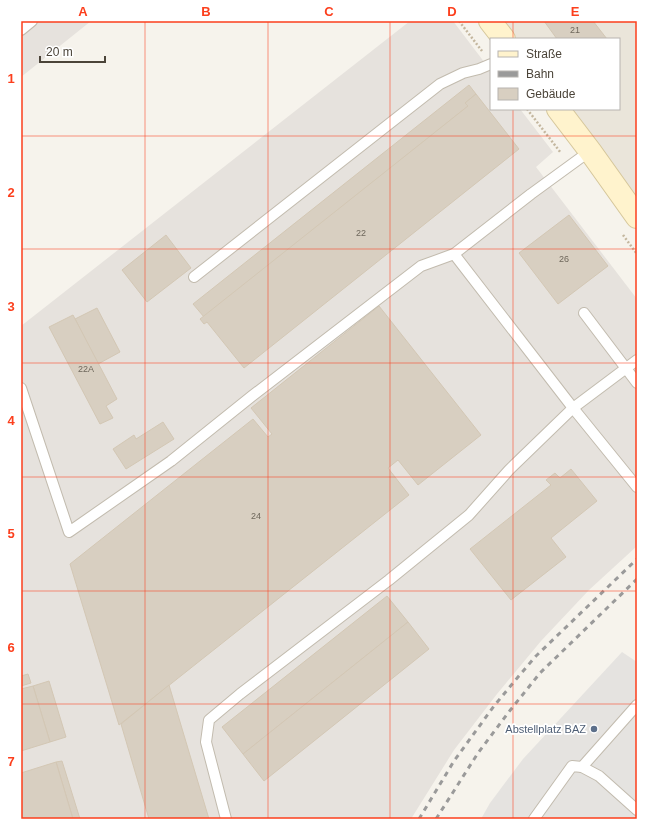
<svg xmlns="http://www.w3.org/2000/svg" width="658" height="840" font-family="Helvetica,sans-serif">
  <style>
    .residential { fill: #eae5da }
    .industrial { fill: #e6e2dd }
    .parking { fill: #e5e3e0 }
    .building { fill: #d8cfc1; stroke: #d3c7b4 }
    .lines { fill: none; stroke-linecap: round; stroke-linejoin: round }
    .service-casing { stroke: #c2bbae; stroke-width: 12 }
    .secondary-casing { stroke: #d6c79b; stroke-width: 24 }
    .path { stroke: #c4b79f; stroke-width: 2.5; stroke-dasharray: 2 2; stroke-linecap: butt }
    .service { stroke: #fff; stroke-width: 10 }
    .secondary { stroke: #fff3cd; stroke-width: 22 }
    .rail { stroke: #9a9a9a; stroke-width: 3; stroke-dasharray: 5 5; stroke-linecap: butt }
    .grid { fill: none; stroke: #fc3f1d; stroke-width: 1; stroke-opacity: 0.55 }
    .service-dot { fill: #5c6f8a; stroke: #fff; stroke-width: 1.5 }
    .labels { text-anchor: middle; stroke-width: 3.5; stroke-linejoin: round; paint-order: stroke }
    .number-label { font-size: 9px; fill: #6e675b }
    .service-label { font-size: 11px; fill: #4e5e75; stroke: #fff; text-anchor: end }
    .neatline { fill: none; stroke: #fc3f1d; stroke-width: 1.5 }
    .grid-label { font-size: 13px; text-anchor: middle; font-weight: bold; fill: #fc3f1d }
  </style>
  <rect width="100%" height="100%" fill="#f6f3ec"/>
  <path class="residential" d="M 490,21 L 637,21 L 637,217 L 558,109 L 619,109 L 619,39 L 504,39 Z"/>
  <g class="industrial">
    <path d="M 21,21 L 91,21 L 21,77 Z"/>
    <path d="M 410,21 L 453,21 L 491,71 L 491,109 L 520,109 L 553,152 L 536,167 L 637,299 L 637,546 L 589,590 L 541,641 L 497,694 L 454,750 L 411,819 L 21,819 L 21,326 Z"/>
  </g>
  <path class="parking" d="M 622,652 L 637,662 L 637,819 L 481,819 L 490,803 L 523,759 Z"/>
  <g class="building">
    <path d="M 544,21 L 593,21 L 607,39 L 557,39 Z"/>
    <path d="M 469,85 L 476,94 L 465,103 L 468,106 L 204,317 L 193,304 Z"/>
    <path d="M 476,94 L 519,149 L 244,368 L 207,322 L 204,324 L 200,319 L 468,106 L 465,103 Z"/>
    <path d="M 569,215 L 608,266 L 558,304 L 519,253 Z"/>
    <path d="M 166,235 L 191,268 L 147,302 L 122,270 Z"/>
    <path d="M 379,306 L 481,435 L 418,485 L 398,460 L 388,468 L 409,495 L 119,725 L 70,564 L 253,419 L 268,437 L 272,434 L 251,408 Z"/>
    <path d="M 97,308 L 120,352 L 98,364 L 75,319 Z"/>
    <path d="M 73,315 L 117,399 L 106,406 L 113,418 L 100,424 L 49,327 Z"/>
    <path d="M 163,422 L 174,439 L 126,469 L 113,449 L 134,435 L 136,439 Z"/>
    <path d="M 571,469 L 597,501 L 551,538 L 566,557 L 511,600 L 470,549 L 551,485 L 546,480 L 555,473 L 560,478 Z"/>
    <path d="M 387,596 L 408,622 L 243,754 L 222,727 Z"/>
    <path d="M 408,622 L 429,649 L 264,781 L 243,754 Z"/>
    <path d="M 28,674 L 31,683 L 21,686 L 21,676 Z"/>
    <path d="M 49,681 L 66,737 L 50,742 L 33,686 Z"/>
    <path d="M 169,685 L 209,819 L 149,819 L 121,724 Z"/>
    <path d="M 33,686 L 50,742 L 21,751 L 21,689 Z"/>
    <path d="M 62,761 L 80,819 L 73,819 L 56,762 Z"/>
    <path d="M 56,762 L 73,819 L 21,819 L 21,773 Z"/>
  </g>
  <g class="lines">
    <defs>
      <g id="service">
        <path d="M 21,30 L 32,21"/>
        <path d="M 454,254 L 573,408 L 637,487"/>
        <path d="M 194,277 L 440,84 L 463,73 L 479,69 L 491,64"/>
        <path d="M 584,313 L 637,383"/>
        <path d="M 21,388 L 69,532 L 171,461 L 252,396 L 421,266 L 454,254 L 531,194 L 590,151"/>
        <path d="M 582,767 L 637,705"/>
        <path d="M 226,819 L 206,742 L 209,720 L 240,694 L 389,580 L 469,515 L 509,470 L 573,408 L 637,360"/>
        <path d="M 534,819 L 572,766 L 582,767 L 599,776 L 637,810"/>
      </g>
      <g id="secondary">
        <path d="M 490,21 L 504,39"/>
        <path d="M 558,109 L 590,151 L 637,217"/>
      </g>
    </defs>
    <use href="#service" class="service-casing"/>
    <use href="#secondary" class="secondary-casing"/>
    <g class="path">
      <path d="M 459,21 L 482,51"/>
      <path d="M 527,109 L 561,153"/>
      <path d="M 623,235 L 637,254"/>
    </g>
    <use href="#service" class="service"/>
    <use href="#secondary" class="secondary"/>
    <g class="rail">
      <path d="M 419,819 L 454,761 L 494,706 L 518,677 L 536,656 L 637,559"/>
      <path d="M 436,819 L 478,753 L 508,713 L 540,673 L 637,579"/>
    </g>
  </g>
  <path class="grid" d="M 145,21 L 145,819M 268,21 L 268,819M 390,21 L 390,819M 513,21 L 513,39M 513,109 L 513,819M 21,136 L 637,136M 21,249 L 637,249M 21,363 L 637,363M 21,477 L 637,477M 21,591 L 637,591M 21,704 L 637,704"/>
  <circle class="service-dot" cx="594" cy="729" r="4"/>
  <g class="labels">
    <g class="number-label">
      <text x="575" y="33">21</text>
      <text x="361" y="236">22</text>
      <text x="564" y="262">26</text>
      <text x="86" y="372">22A</text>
      <text x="256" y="519">24</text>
    </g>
    <g class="service-label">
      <text x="586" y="733">Abstellplatz BAZ</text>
    </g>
  </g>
  <rect width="658" height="840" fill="none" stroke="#ffffff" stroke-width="44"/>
  <rect x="490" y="38" width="130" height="72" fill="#ffffff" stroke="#b7b4b0"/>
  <rect x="498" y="51" width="20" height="6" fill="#fff3cd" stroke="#b7b4b0"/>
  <text x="526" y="58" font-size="12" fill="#4b4439">Straße</text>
  <rect x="498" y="71" width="20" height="6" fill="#9a9a9a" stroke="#b7b4b0"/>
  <text x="526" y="78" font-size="12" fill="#4b4439">Bahn</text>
  <rect x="498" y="88" width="20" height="12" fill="#d8cfc1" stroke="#b7b4b0"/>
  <text x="526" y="98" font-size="12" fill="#4b4439">Gebäude</text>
  <path d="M40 56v6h65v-6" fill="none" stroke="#4b4439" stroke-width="2"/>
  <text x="46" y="56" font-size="12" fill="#4b4439" stroke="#ffffff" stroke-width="3" paint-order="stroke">20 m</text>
  <rect x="22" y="22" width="614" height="796" class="neatline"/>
  <g class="grid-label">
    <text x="83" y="16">A</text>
    <text x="206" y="16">B</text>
    <text x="329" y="16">C</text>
    <text x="452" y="16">D</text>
    <text x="575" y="16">E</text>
    <text x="11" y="83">1</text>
    <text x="11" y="197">2</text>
    <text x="11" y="311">3</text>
    <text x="11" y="425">4</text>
    <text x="11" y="538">5</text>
    <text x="11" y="652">6</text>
    <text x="11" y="766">7</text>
  </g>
</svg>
